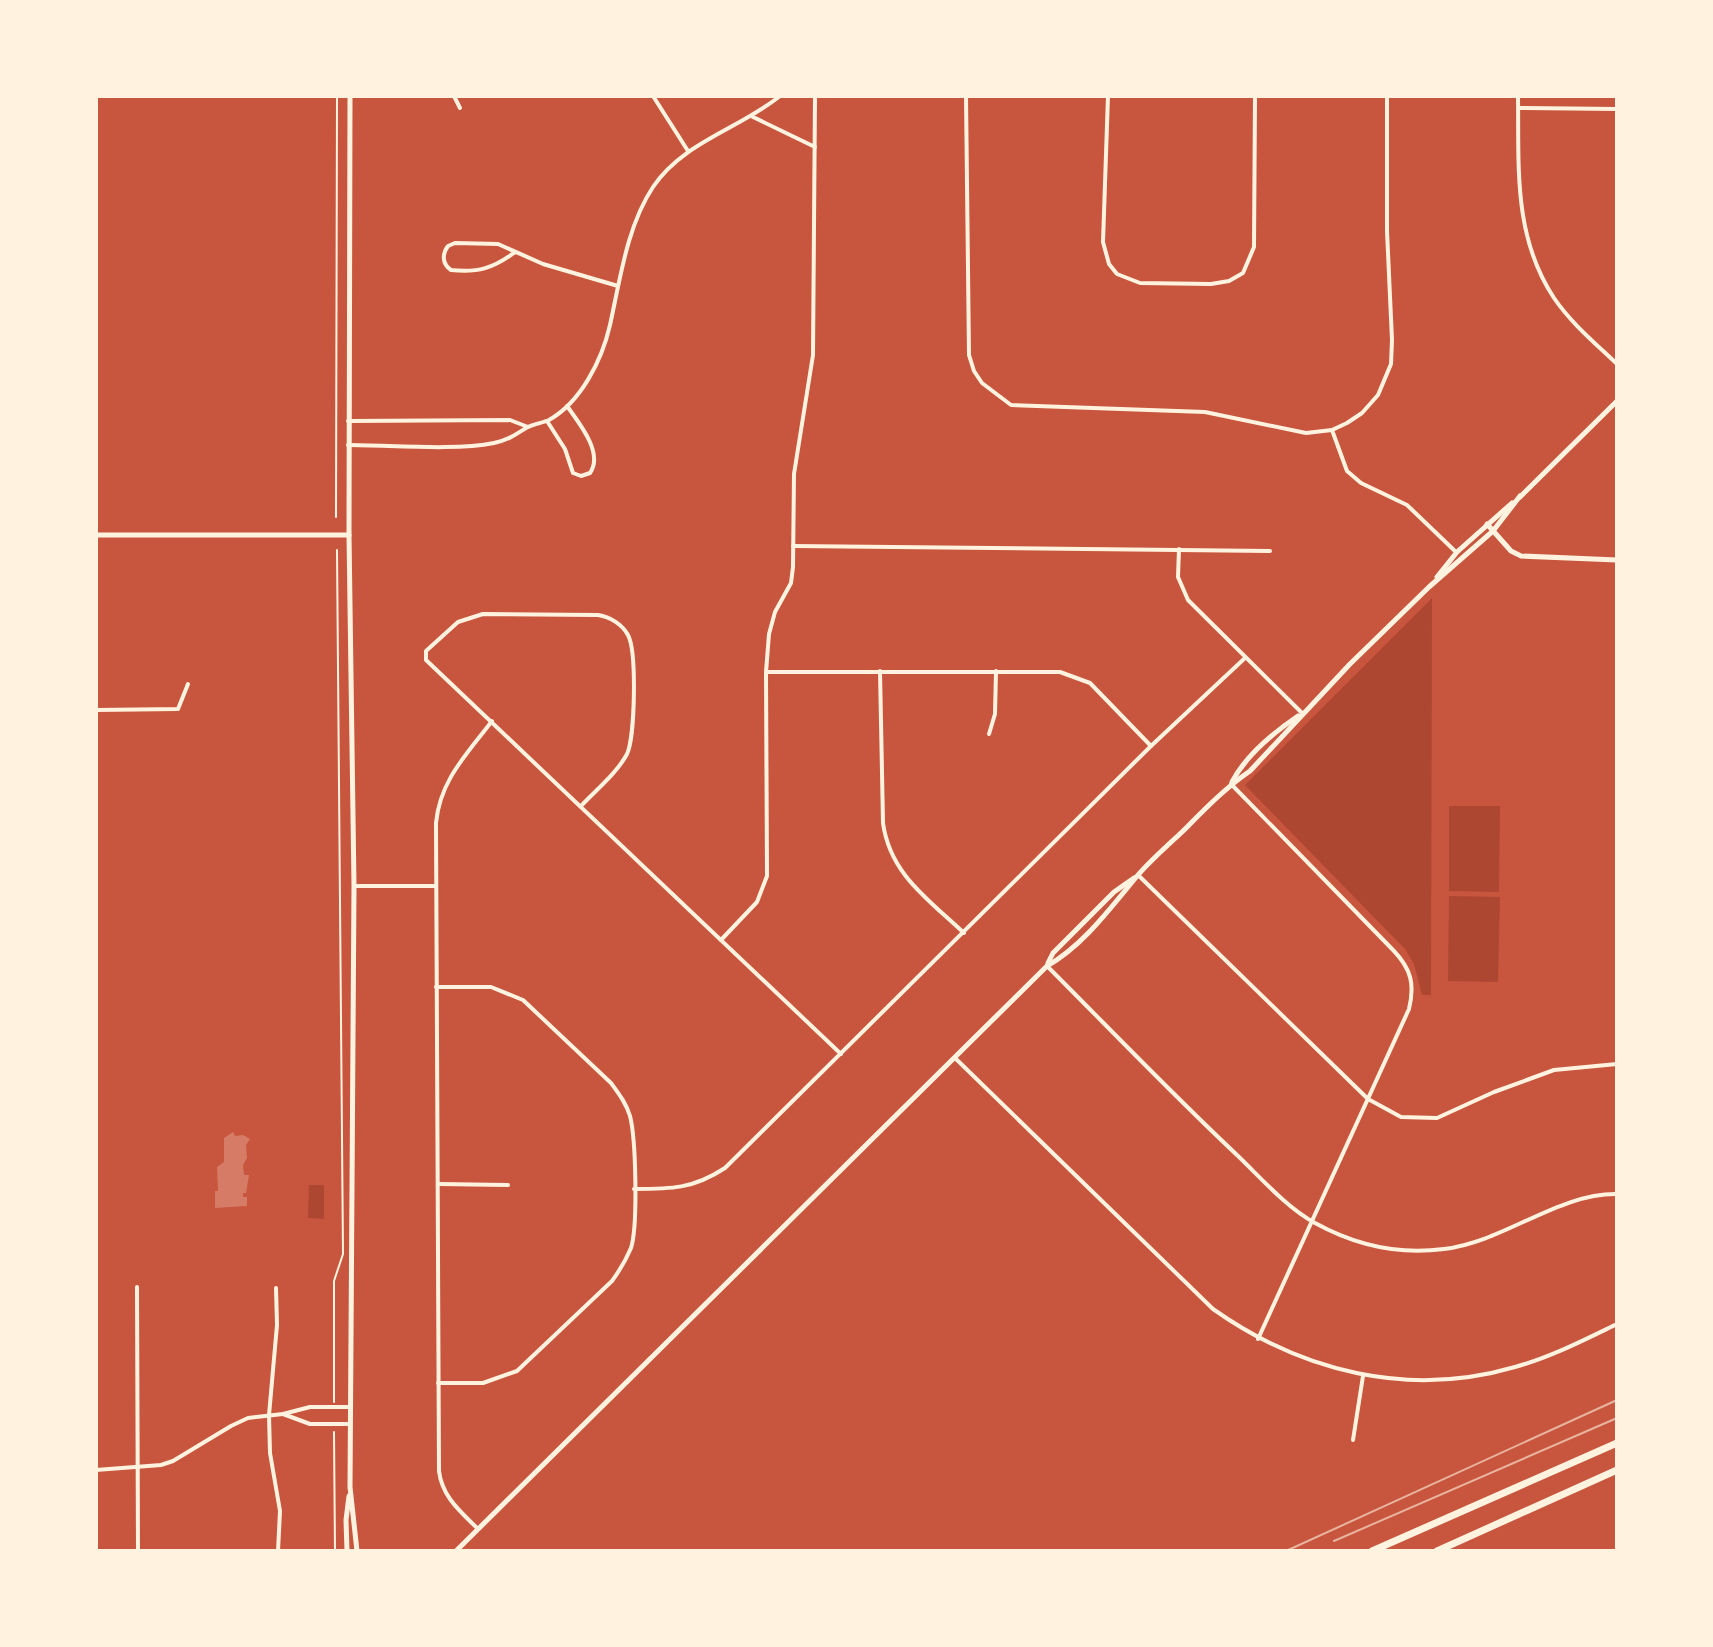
<svg xmlns="http://www.w3.org/2000/svg" width="1713" height="1647" font-family="'PT Sans Narrow',sans-serif">
  <style>
    .green { fill: #ae4732 }
    .building { fill: #d67c66 }
    .lines { fill: none; stroke-linecap: round; stroke-linejoin: round }
    .path { stroke: #fff3e0; stroke-width: 2 }
    .minor { stroke: #fff3e0; stroke-width: 4 }
    .tertiary { stroke: #fff3e0; stroke-width: 5 }
    .motorway { stroke: #fff3e0; stroke-width: 7 }
    .tram { stroke: #e9b49f; stroke-width: 2 }
  </style>
  <rect width="100%" height="100%" fill="#c8553d"/>
  <g class="green">
    <path d="M 1432,598 L 1431,995 L 1422,995 L 1414,964 L 1405,949 L 1245,785 Z"/>
    <path d="M 1449,806 L 1500,806 L 1499,892 L 1449,891 Z"/>
    <path d="M 1449,896 L 1500,897 L 1498,982 L 1448,981 Z"/>
    <path d="M 309,1185 L 324,1185 L 324,1219 L 308,1218 Z"/>
  </g>
  <path class="building" d="M 233,1132 L 235,1136 L 243,1135 L 250,1139 L 246,1145 L 247,1158 L 243,1165 L 244,1175 L 249,1175 L 246,1193 L 243,1193 L 243,1197 L 247,1197 L 247,1206 L 215,1208 L 215,1191 L 218,1191 L 217,1167 L 224,1162 L 224,1138 Z"/>
  <g class="lines">
    <g class="path">
      <path d="M 336,517 L 337,96"/>
      <path d="M 334,1402 L 334,1281 L 343,1254 L 337,550"/>
      <path d="M 334,1432 L 335,1551"/>
    </g>
    <g class="minor">
      <path d="M 454,96 L 460,108"/>
      <path d="M 653,96 L 688,151"/>
      <path d="M 966,96 L 969,355 L 974,371 L 982,383 L 1011,405 L 1205,412 L 1306,433 L 1332,430 L 1347,423 L 1362,413 L 1378,395 L 1391,364 L 1392,340 L 1387,231 L 1387,96"/>
      <path d="M 1108,96 L 1103,242 L 1109,264 L 1117,274 L 1140,283 L 1211,284 L 1229,281 L 1243,273 L 1254,247 L 1255,96"/>
      <path d="M 1518,96 C 1519,167 1513,236 1554,298 C 1571,323 1595,343 1617,364"/>
      <path d="M 1519,108 L 1617,109"/>
      <path d="M 753,117 L 815,147"/>
      <path d="M 515,252 C 494,268 478,273 451,270 C 442,264 442,254 448,246 L 455,243 L 498,244 L 543,264 L 618,286"/>
      <path d="M 348,421 L 510,420 L 528,427"/>
      <path d="M 547,421 L 565,449 L 573,473 L 581,476 L 590,473 C 604,453 579,423 567,406"/>
      <path d="M 1332,430 L 1347,471 L 1361,483 L 1407,505 L 1456,552"/>
      <path d="M 348,445 C 391,445 454,451 494,443 C 508,440 515,435 526,428 C 533,424 542,423 549,420 C 581,402 602,360 610,325 C 620,280 627,226 653,187 C 683,142 739,129 780,96"/>
      <path d="M 793,546 L 1270,551"/>
      <path d="M 1179,549 L 1178,577 L 1188,600 L 1302,713"/>
      <path d="M 880,671 L 883,823 C 890,874 928,899 964,933"/>
      <path d="M 767,672 L 1060,672 L 1090,683 L 1151,746"/>
      <path d="M 96,710 L 178,709 L 188,684"/>
      <path d="M 989,734 L 995,714 L 996,671"/>
      <path d="M 1231,784 L 1394,951 C 1411,969 1415,984 1409,1009 L 1258,1339"/>
      <path d="M 581,806 C 596,790 617,773 627,754 C 635,737 637,652 628,635 C 622,624 610,617 598,615 L 483,614 L 458,622 L 426,651 L 426,660 L 841,1054"/>
      <path d="M 1138,875 L 1368,1099 L 1401,1117 L 1437,1118 L 1494,1092 L 1554,1070 L 1617,1064"/>
      <path d="M 354,886 L 436,886"/>
      <path d="M 721,940 L 757,902 L 767,876 L 766,672 L 769,634 L 775,612 L 791,583 L 793,567 L 794,474 L 813,355 L 815,96"/>
      <path d="M 1047,966 C 1110,1029 1172,1094 1237,1155 C 1261,1178 1286,1207 1315,1223 C 1355,1245 1399,1255 1444,1249 C 1504,1242 1558,1193 1617,1194"/>
      <path d="M 436,987 L 491,987 L 523,1000 L 611,1083 C 619,1094 626,1103 630,1116 C 636,1139 638,1226 631,1248 C 626,1260 620,1270 612,1281 L 517,1371 L 483,1383 L 438,1383"/>
      <path d="M 955,1058 L 1213,1309 C 1302,1372 1409,1398 1515,1367 C 1551,1357 1584,1340 1617,1324"/>
      <path d="M 439,1184 L 508,1185"/>
      <path d="M 634,1189 C 671,1189 693,1189 725,1168 L 1151,746 L 1245,658"/>
      <path d="M 137,1287 L 138,1551"/>
      <path d="M 276,1288 L 277,1325 L 269,1415 L 270,1453 L 280,1511 L 278,1551"/>
      <path d="M 283,1414 L 310,1424 L 350,1424"/>
      <path d="M 1353,1440 L 1363,1376"/>
      <path d="M 96,1470 L 161,1465 L 173,1461 L 231,1426 L 248,1418 L 283,1414 L 310,1407 L 351,1407"/>
      <path d="M 478,1529 C 461,1512 442,1497 439,1471 L 436,823 C 440,780 467,754 492,721"/>
    </g>
    <g class="tertiary">
      <path d="M 350,96 L 349,535 L 354,886 L 350,1487 L 357,1551"/>
      <path d="M 1520,497 L 1617,401"/>
      <path d="M 1487,524 L 1511,551 L 1521,556 L 1617,560"/>
      <path d="M 96,535 L 349,535"/>
      <path d="M 1437,577 L 1457,552 L 1512,503"/>
      <path d="M 1232,782 C 1246,755 1273,733 1298,716"/>
      <path d="M 1048,963 L 1053,953 L 1114,892 L 1134,878"/>
      <path d="M 347,1551 L 346,1520 L 349,1496"/>
      <path d="M 456,1551 L 1047,966 C 1084,945 1111,907 1138,875 C 1151,860 1167,846 1182,832 C 1204,810 1225,788 1250,771 L 1350,664 L 1429,587 L 1493,531 L 1520,496"/>
    </g>
    <g class="motorway">
      <path d="M 1372,1551 L 1617,1443"/>
      <path d="M 1437,1551 L 1617,1470"/>
    </g>
    <g class="tram">
      <path d="M 1334,1541 L 1617,1418"/>
      <path d="M 1286,1551 L 1617,1400"/>
    </g>
  </g>
  <rect width="1713" height="1647" fill="none" stroke="#fff3e0" stroke-width="196"/>
</svg>
